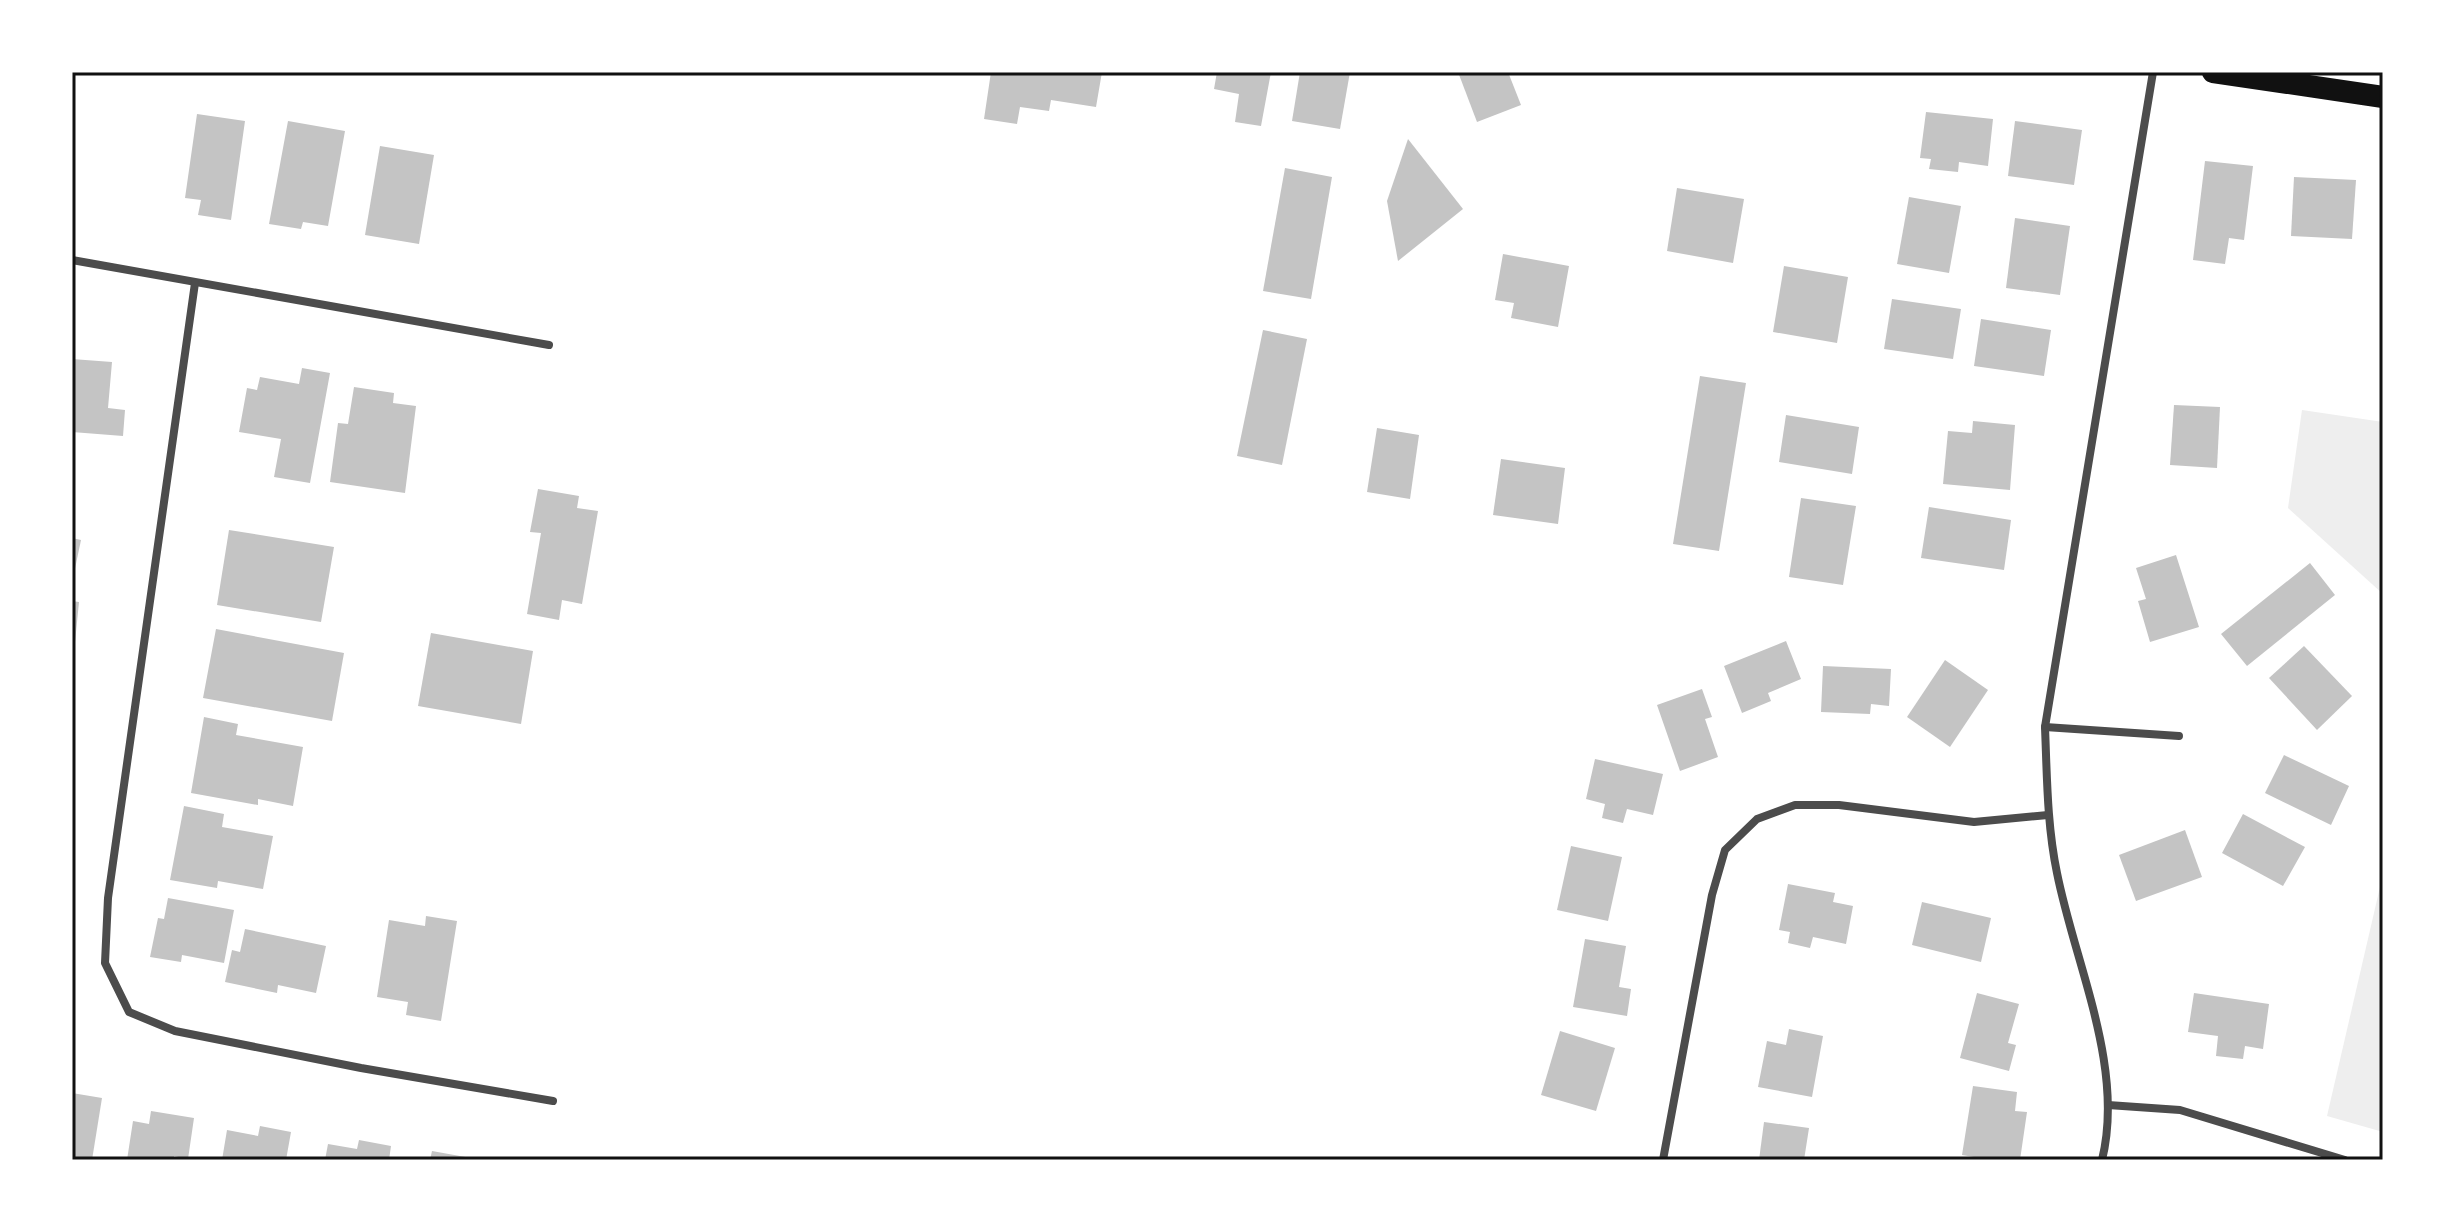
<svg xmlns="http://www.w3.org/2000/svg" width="2455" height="1232" font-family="'Work Sans',sans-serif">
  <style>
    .green { fill: #eee }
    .building { fill: #c4c4c4 }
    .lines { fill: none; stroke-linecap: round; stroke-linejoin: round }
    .minor { stroke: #4c4c4c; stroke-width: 8 }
    .trunk { stroke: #111; stroke-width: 22 }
    .neatline { fill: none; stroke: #111; stroke-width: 3 }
  </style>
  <rect width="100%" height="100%" fill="#fff"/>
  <g class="green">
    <path d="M 2302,410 L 2383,422 L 2383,594 L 2288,508 Z"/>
    <path d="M 2383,874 L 2383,1132 L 2327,1116 Z"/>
  </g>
  <g class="building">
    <path d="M 991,72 L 1102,72 L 1096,107 L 1051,100 L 1049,111 L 1020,107 L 1017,124 L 984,119 Z"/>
    <path d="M 1217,72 L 1271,72 L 1261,126 L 1235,122 L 1239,94 L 1214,89 Z"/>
    <path d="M 1300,72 L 1350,72 L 1340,129 L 1292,121 Z"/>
    <path d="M 1458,72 L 1508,72 L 1521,105 L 1477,122 Z"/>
    <path d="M 1926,112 L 1993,119 L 1988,166 L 1959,162 L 1958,172 L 1929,169 L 1931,159 L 1920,158 Z"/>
    <path d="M 197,114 L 245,121 L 231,220 L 198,215 L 201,200 L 185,198 Z"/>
    <path d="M 288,121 L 345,131 L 328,226 L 303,222 L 301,229 L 269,224 Z"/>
    <path d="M 2015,121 L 2082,130 L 2074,185 L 2008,176 Z"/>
    <path d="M 1408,139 L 1463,209 L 1398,261 L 1387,201 Z"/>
    <path d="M 380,146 L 434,155 L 419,244 L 365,235 Z"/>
    <path d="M 2205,161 L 2253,166 L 2244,240 L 2229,238 L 2225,264 L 2193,260 Z"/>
    <path d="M 1285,168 L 1332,177 L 1311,299 L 1263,291 Z"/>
    <path d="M 2294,177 L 2356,180 L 2352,239 L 2291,236 Z"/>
    <path d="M 1677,188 L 1744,199 L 1733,263 L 1667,251 Z"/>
    <path d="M 1909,197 L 1961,206 L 1949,273 L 1897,264 Z"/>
    <path d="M 2015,218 L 2070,226 L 2060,295 L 2006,288 Z"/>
    <path d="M 1503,254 L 1569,266 L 1558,327 L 1511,318 L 1514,303 L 1495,300 Z"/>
    <path d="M 1784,266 L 1848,277 L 1837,343 L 1773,332 Z"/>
    <path d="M 1892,299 L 1961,309 L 1953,359 L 1884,349 Z"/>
    <path d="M 1981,319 L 2051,330 L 2044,376 L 1974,366 Z"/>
    <path d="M 1263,330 L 1307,339 L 1282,465 L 1237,456 Z"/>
    <path d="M 72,359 L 112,362 L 108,408 L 125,410 L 123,436 L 72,432 Z"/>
    <path d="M 302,368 L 330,373 L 310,483 L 274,477 L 281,439 L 239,432 L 247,388 L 257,390 L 260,377 L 299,384 Z"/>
    <path d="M 1700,376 L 1746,383 L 1719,551 L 1673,544 Z"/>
    <path d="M 354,387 L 394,393 L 393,403 L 416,406 L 405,493 L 330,482 L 338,423 L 348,424 Z"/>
    <path d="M 2174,405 L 2220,407 L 2217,468 L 2170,465 Z"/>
    <path d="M 1786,415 L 1859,427 L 1852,474 L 1779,462 Z"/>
    <path d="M 1973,421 L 2015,425 L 2010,490 L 1943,484 L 1948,431 L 1972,433 Z"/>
    <path d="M 1377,428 L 1419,435 L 1410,499 L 1367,492 Z"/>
    <path d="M 1501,459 L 1565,468 L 1558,524 L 1493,515 Z"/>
    <path d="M 538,489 L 579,496 L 577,508 L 598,511 L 582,604 L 562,600 L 559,620 L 527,614 L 541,533 L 530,532 Z"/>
    <path d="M 1801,498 L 1856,506 L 1843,585 L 1789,577 Z"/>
    <path d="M 1929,507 L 2011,520 L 2004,570 L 1921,558 Z"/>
    <path d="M 229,530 L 334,547 L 321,622 L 217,605 Z"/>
    <path d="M 72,538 L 81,540 L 73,578 L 72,578 Z"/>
    <path d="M 2176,555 L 2199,627 L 2150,642 L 2138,601 L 2146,599 L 2136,568 Z"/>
    <path d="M 2310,563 L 2335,595 L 2247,666 L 2221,634 Z"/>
    <path d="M 72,601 L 79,602 L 75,642 L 72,642 Z"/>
    <path d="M 216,629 L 344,653 L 332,721 L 203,698 Z"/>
    <path d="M 431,633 L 533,651 L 521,724 L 418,706 Z"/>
    <path d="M 1786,641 L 1801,679 L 1768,693 L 1771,701 L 1742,713 L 1724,666 Z"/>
    <path d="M 2304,646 L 2352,696 L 2317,730 L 2269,678 Z"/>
    <path d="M 1945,660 L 1988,690 L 1950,747 L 1907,717 Z"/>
    <path d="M 1823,666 L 1891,669 L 1889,706 L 1871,704 L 1870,714 L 1821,712 Z"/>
    <path d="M 1702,689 L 1712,717 L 1705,719 L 1718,757 L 1680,771 L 1657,705 Z"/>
    <path d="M 204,717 L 238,724 L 236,735 L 303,747 L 293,806 L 258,799 L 258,805 L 191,793 Z"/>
    <path d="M 2284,755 L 2349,786 L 2331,825 L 2265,793 Z"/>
    <path d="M 1595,759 L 1663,774 L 1653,815 L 1627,809 L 1623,823 L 1602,818 L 1605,804 L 1586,799 Z"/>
    <path d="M 184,806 L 224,814 L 222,827 L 273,836 L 263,889 L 218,881 L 217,888 L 170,880 Z"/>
    <path d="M 2243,814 L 2305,847 L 2283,886 L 2222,853 Z"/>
    <path d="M 2185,830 L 2202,877 L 2136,901 L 2119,855 Z"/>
    <path d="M 1571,846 L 1622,857 L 1608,921 L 1557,910 Z"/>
    <path d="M 1788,884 L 1835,893 L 1833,902 L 1853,906 L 1846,944 L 1813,937 L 1810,948 L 1788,943 L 1790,932 L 1779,930 Z"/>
    <path d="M 168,898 L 234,910 L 224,963 L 182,955 L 181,962 L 150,957 L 158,918 L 164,919 Z"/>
    <path d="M 1922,902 L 1991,918 L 1981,962 L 1912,945 Z"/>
    <path d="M 426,916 L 457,921 L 441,1021 L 406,1015 L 408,1002 L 377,997 L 389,920 L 425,926 Z"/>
    <path d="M 245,929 L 326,946 L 316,993 L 278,985 L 277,993 L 225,982 L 232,950 L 240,952 Z"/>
    <path d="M 1585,939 L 1626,946 L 1619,987 L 1631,989 L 1627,1016 L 1573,1007 Z"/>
    <path d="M 1977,993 L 2019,1004 L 2008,1043 L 2016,1045 L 2009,1071 L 1960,1058 Z"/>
    <path d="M 2194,993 L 2269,1004 L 2263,1049 L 2245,1046 L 2243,1059 L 2216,1056 L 2218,1036 L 2188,1032 Z"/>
    <path d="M 1789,1029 L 1823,1036 L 1812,1097 L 1758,1087 L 1767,1041 L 1786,1045 Z"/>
    <path d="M 1560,1031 L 1615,1048 L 1596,1111 L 1541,1095 Z"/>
    <path d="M 1973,1086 L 2017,1092 L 2015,1111 L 2027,1112 L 2020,1160 L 1992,1160 L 1962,1155 Z"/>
    <path d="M 72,1093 L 102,1098 L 92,1160 L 72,1160 Z"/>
    <path d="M 151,1111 L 194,1118 L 188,1159 L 174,1156 L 174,1160 L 127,1160 L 133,1121 L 149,1124 Z"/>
    <path d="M 1764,1122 L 1809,1128 L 1804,1160 L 1759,1160 Z"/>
    <path d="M 260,1126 L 291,1132 L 286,1160 L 222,1160 L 227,1130 L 258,1136 Z"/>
    <path d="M 359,1140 L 391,1146 L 389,1160 L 325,1160 L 328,1144 L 357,1149 Z"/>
    <path d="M 432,1151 L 471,1158 L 471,1160 L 430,1160 Z"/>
  </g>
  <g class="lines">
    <g class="minor">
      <path d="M 72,260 L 549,345"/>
      <path d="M 195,283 L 108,898 L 105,963 L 129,1012 L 175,1031 L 361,1068 L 553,1101"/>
      <path d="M 2045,727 L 2179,736"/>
      <path d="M 2108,1105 L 2180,1110 L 2345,1160"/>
      <path d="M 1663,1160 L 1712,895 L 1725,850 L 1757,819 L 1795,805 L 1839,805 L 1974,822 L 2048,815"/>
      <path d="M 2102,1160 C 2125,1067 2075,964 2057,873 C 2047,825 2047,776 2045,727 L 2153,72"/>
    </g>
    <path class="trunk" d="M 2213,72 L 2383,97"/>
  </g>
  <rect width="2455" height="1232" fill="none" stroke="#ffffff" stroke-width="148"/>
  <rect x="74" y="74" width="2307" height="1084" class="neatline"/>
</svg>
